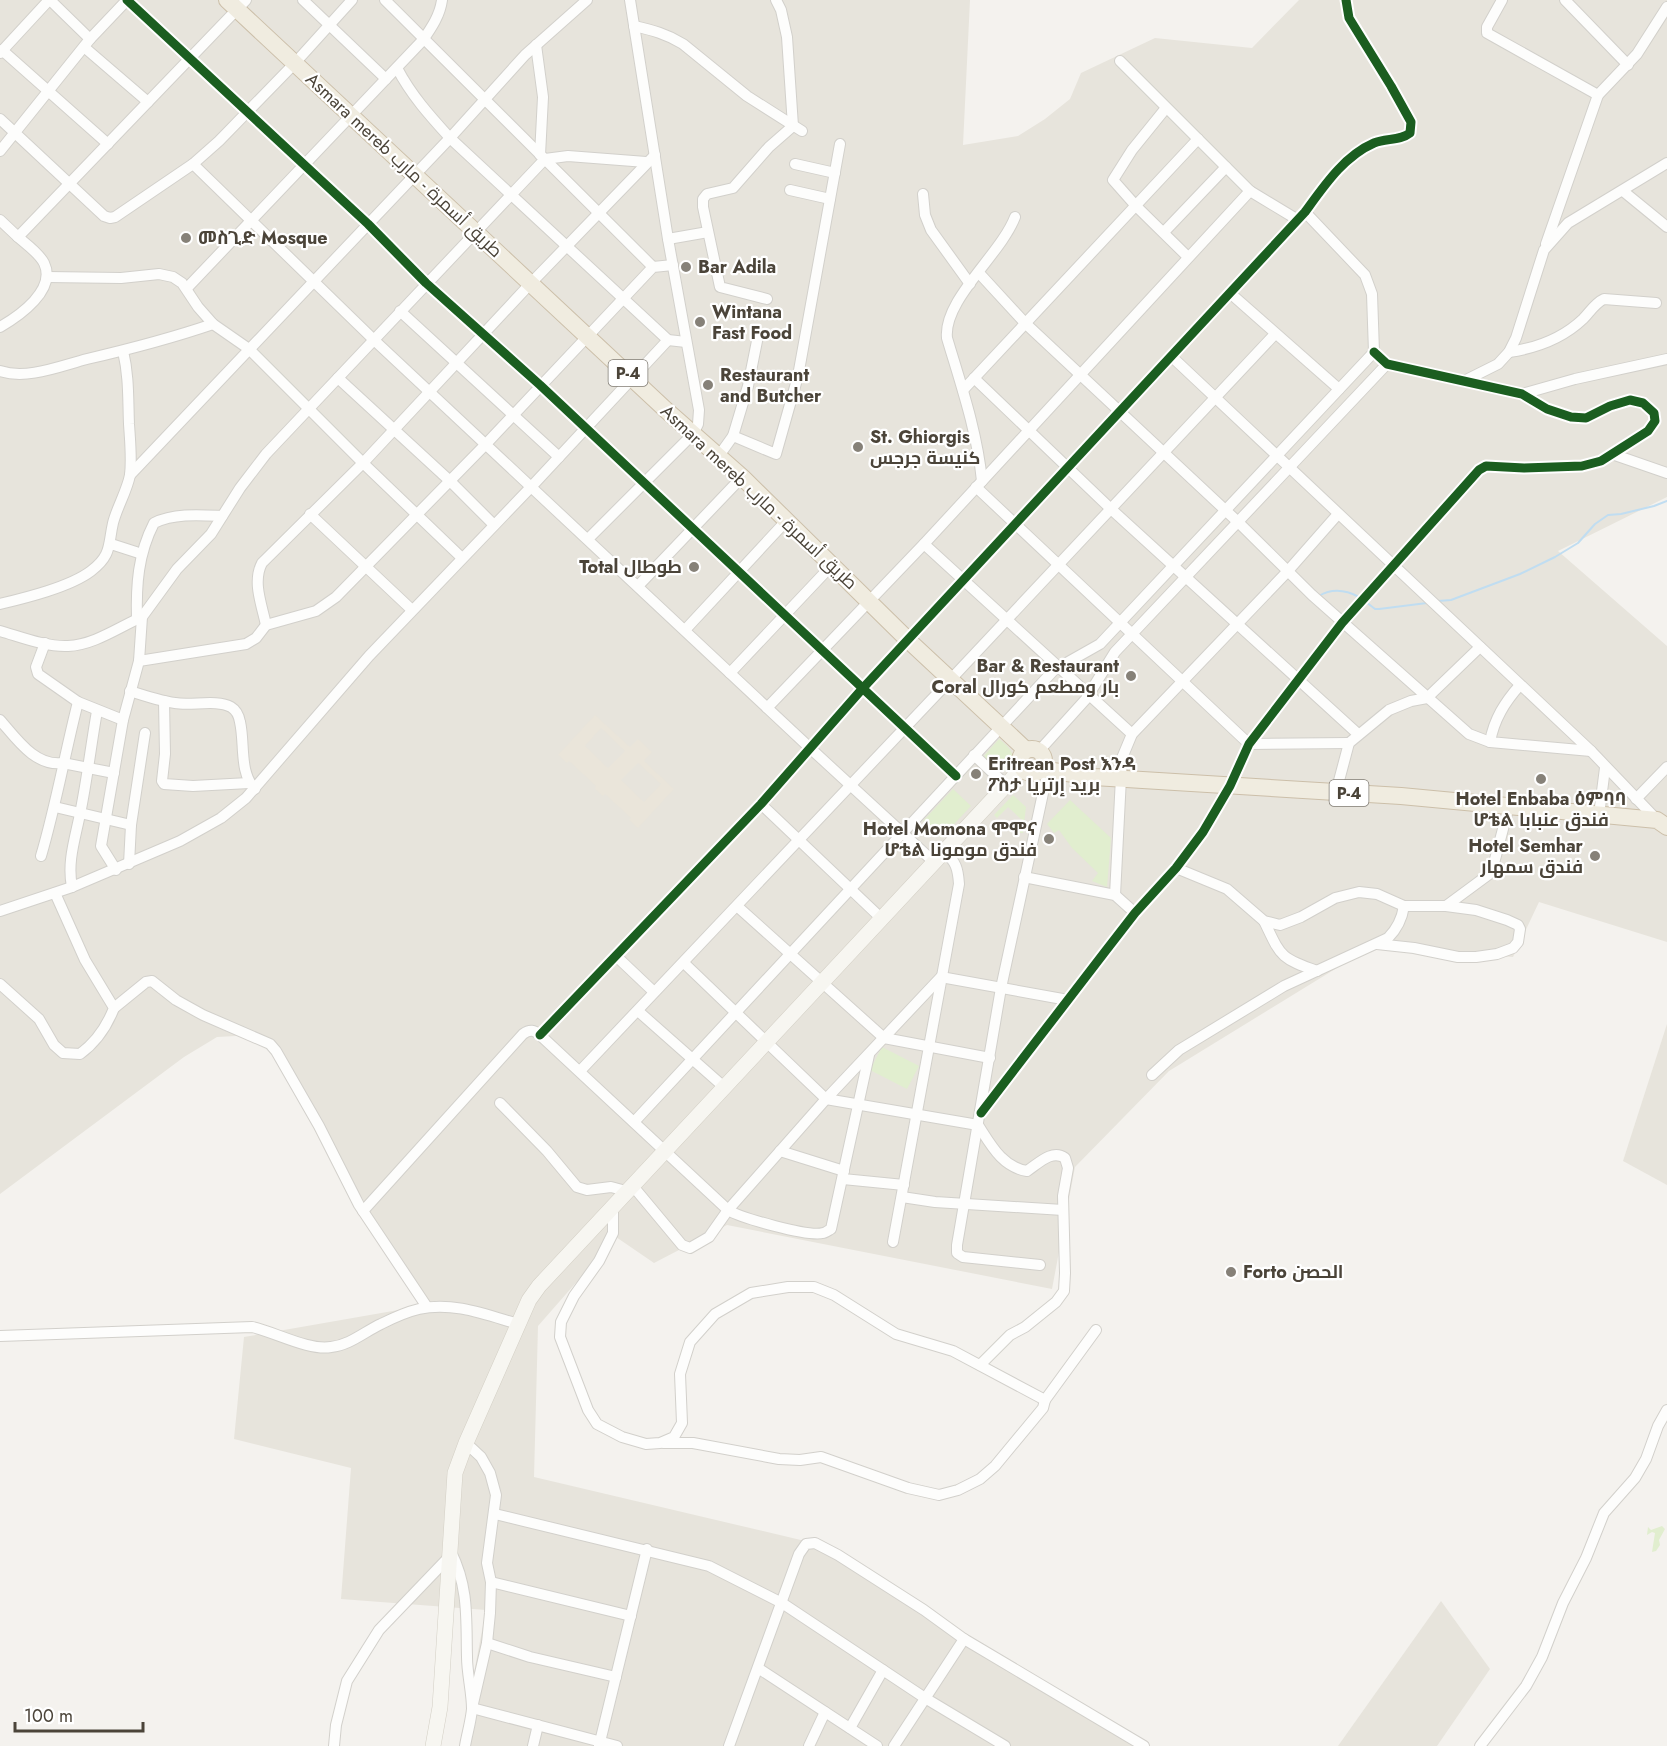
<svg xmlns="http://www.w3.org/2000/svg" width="1667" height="1746" font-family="Jost,Cairo,'Noto Sans Ethiopic',sans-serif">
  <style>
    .residential { fill: #e7e4dc }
    .education { fill: #eae5da; fill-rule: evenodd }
    .green { fill: #e1eecf }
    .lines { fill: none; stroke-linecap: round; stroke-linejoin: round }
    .stream { stroke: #c0ddf1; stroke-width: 2 }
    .minor-casing { stroke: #d2d0cb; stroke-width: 12 }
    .secondary-casing { stroke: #d3cfc5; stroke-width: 16 }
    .trunk-casing { stroke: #ccbfa9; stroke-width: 18 }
    .minor { stroke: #fdfdfc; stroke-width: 10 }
    .secondary { stroke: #f7f6f1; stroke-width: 15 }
    .trunk { stroke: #f0ece0; stroke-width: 16 }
    .cycleway-casing { stroke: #fff; stroke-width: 13 }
    .cycleway { stroke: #1b5e20; stroke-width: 9 }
    .poi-dot { fill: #868178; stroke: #fff; stroke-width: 2 }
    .labels { text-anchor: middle; stroke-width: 4.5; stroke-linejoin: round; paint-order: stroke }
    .shield { fill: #fff; stroke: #817c74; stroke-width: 1.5 }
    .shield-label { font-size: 16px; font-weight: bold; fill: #4b4439 }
    .street-label { font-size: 18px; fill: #4b4439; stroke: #fff }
    .poi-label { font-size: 18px; font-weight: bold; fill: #4b4439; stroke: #fff; text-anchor: start }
  </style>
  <rect width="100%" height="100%" fill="#f4f2ee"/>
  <g class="residential">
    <path d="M 0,0 L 970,0 L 963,145 L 1018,136 L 1045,119 L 1070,99 L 1081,73 L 1155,38 L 1252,48 L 1299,0 L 1667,0 L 1667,497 L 1558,551 L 1667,646 L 1667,942 L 1539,902 L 1513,957 L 1371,947 L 1169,1071 L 1075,1167 L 1052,1289 L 727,1225 L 654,1263 L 616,1237 L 538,1326 L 534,1477 L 805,1541 L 1150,1746 L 460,1746 L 486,1610 L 341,1599 L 351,1468 L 234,1439 L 244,1337 L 427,1305 L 277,1058 L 255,1035 L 217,1037 L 184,1057 L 0,1194 Z"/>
    <path d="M 1667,1024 L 1667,1185 L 1623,1161 Z"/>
    <path d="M 1441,1601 L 1490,1669 L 1437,1746 L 1338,1746 Z"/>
  </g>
  <path class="education" d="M 595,715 L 630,747 L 638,739 L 652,752 L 644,761 L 674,789 L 638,828 L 629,820 L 631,818 L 605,794 L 603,796 L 595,789 L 596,786 L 569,761 L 567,763 L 558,755 ZM 601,728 L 625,751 L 608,768 L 585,746 ZM 638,763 L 661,784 L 644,802 L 621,780 Z"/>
  <g class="green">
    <path d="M 999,739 C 1004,743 1010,747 1012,754 C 1016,763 1007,776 997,770 C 992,768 987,761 983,757 Z"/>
    <path d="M 953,789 L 971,806 L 941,838 L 923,821 Z"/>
    <path d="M 1013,795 L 1026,807 L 1023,833 L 1011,832 L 1022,820 L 1008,807 L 997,818 L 994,815 Z"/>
    <path d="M 1070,800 L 1111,838 L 1107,887 L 1092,881 L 1098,873 L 1072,848 L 1059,830 L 1054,833 L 1047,824 Z"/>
    <path d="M 882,1047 L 919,1066 L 907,1089 L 870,1070 Z"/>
    <path d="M 1662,1526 L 1665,1529 L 1659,1540 L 1660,1545 L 1656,1551 L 1652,1552 L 1655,1533 L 1652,1532 L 1647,1535 L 1648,1527 L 1651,1530 Z"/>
  </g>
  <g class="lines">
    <g class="stream">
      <path d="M 1319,596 C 1332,588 1346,590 1359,597"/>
      <path d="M 1438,601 L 1451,600 L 1520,574 L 1555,557 L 1578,543 L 1595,524 L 1608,515 L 1621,514 L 1654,506 L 1667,501"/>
      <path d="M 1366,602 L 1375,609 L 1379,609 L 1427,603"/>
    </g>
    <defs>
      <g id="minor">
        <path d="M 50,0 L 90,39"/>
        <path d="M 127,0 L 368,224 L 426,283 L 540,385 L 956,776"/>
        <path d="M 303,0 L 386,79"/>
        <path d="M 385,0 L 653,267"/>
        <path d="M 1502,0 L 1487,27 L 1487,33 L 1598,95"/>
        <path d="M 1565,0 L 1628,65"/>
        <path d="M 634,26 C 652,30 667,34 683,44 L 747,96 L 802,131"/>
        <path d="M 536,45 L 543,97 L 540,155"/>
        <path d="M 84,47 L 148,102"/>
        <path d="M 2,50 L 108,144"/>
        <path d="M 0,53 L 49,0"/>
        <path d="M 1120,61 L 1250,191 L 1298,220"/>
        <path d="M 397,68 C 411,95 430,116 450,138 L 668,340 L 686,342"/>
        <path d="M 1166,108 L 1132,150 L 1113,180 L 1136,206 L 1188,257"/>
        <path d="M 0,119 L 104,216 L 110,218 L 115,217 L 193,164 L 219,141 L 295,63 L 352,0"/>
        <path d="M 0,151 L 90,39 L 127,0"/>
        <path d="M 193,164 L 374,340 L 810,748 L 934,862"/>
        <path d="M 795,164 L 835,173"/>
        <path d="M 790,190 L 830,199"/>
        <path d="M 1623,191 L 1667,227"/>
        <path d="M 923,194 L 925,215 L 931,230 L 970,284"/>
        <path d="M 0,220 L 18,237 L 246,0"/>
        <path d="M 1164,232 L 1226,167"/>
        <path d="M 668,239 L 708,232"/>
        <path d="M 1546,244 L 1598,95 L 1637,54 L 1667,7"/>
        <path d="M 979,273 L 1025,323 L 1238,522 L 1312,595 L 1469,734 L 1490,742"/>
        <path d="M 47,277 L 121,278 L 159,274 L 173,277 L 182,283 L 198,307 L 213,324 L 249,349 L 363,463 L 462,558"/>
        <path d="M 187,288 L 423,40 C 432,27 440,15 442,0"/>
        <path d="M 1230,293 L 1339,389"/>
        <path d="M 767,299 L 720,287 L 703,207 L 703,199 L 707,194 L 733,188 L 769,147 L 793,126 L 787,37 L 781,10 L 776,0"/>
        <path d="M 400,311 L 559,457"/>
        <path d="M 0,327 C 19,316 57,290 44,263 C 39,253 26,244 18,237"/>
        <path d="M 1509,352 C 1537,348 1562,339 1583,319 C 1590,312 1595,303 1604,299 L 1656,303"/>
        <path d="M 1171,356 L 1591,751 L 1657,820"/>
        <path d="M 0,371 C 27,380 60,366 87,359 C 130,349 172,338 213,324"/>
        <path d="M 338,378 L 450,481 L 494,525"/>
        <path d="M 974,378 L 1111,509 L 1358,734"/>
        <path d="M 1464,381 L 1498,364 L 1509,352 L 1516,338 L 1544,250 L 1568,223 L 1667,163"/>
        <path d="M 963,390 L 1198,139"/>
        <path d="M 1522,394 L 1575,379 L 1667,359"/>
        <path d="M 733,436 L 776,454 L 798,376 L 840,144"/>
        <path d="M 1612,454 L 1667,473"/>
        <path d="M 718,457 L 733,436 L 748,386 L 758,336"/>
        <path d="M 130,475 L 450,138 L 525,55 L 587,0"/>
        <path d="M 982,481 C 977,431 961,385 947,338 C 943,300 1001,254 1015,217"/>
        <path d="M 976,487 L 1249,744 L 1349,743"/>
        <path d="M 310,514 L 412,610"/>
        <path d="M 588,539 L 693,434 L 698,424 L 699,410 L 668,239 L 630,0"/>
        <path d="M 111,544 L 142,554"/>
        <path d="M 924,544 L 1132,734"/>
        <path d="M 638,586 L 742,477"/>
        <path d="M 0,604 C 25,598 70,587 91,571 C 112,555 108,545 113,523 C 117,507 127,491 130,475 C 132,459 130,440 129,424 C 128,399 129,376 123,351"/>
        <path d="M 137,619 C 136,585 138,554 154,523 C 174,513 200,515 222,516"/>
        <path d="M 266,625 C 262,605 252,582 262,563 L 363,463 L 531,283 L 655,155"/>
        <path d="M 685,630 L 787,520"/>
        <path d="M 0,631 C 21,637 46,647 68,646 C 94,645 119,627 142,617"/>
        <path d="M 45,643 L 36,667 L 38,674 L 78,702 L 123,720"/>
        <path d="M 139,661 L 142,617 L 177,569 L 211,534 L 240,488 L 266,454 L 545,159 L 568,156 L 646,162"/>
        <path d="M 730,673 L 832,565"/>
        <path d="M 1520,685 C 1505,702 1494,719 1490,742 L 1591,751"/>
        <path d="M 130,691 C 145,696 160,701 175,703 C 191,706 217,699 231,707 C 236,710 239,716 240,722 C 245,743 239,773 255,789"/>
        <path d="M 164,701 L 165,754 L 162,781 L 164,784 L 193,786 L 249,783"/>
        <path d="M 767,708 L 924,544 L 1250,191"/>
        <path d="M 0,720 C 16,738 35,767 63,763 L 114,773"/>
        <path d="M 1039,751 L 1086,699 L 1115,652 L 1387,364"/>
        <path d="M 974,755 L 1006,785"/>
        <path d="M 1336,792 L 1349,743 L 1389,710 L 1411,701 L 1427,698 L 1480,647"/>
        <path d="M 1636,799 L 1667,767"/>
        <path d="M 761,804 L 881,918"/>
        <path d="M 55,807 L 131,825"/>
        <path d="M 1599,815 L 1605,768"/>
        <path d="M 41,856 C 56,805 65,753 78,702"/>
        <path d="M 129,864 L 131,825 L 145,733"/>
        <path d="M 1176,868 L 1227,889 L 1264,921 L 1280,925 L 1301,917 L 1335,898 L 1359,892 L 1377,894 L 1404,906 L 1446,906 L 1476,910 L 1507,920 L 1518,925 L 1520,929 L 1518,942 L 1513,948 L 1497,954 L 1476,957 L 1458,957 L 1414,948 L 1377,944"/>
        <path d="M 116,870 L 101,846 L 123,720 L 139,661 L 246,644 L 256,638 L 266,625 L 316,611 L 336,597 L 486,444 L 653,267 L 673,265"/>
        <path d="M 1024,877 L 1115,895 L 1135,913"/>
        <path d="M 72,887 C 67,862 75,839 80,814 C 87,780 91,745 97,711"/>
        <path d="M 1115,895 L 1122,758 L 1132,734 L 1287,572 L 1338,514"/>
        <path d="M 1446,906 L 1488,875 L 1493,867 L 1509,806"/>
        <path d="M 738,907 L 884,1038 L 990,1058"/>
        <path d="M 0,911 L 72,887 L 180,841 L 221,818 L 246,798 L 369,656 L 532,486 L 668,340"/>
        <path d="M 1264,921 C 1281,956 1279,958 1317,971"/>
        <path d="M 616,956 L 654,992"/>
        <path d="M 684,963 L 826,1099 L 978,1125 C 991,1145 1002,1167 1027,1171 C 1039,1163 1052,1149 1065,1158 L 1068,1168 L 1063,1196 L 1065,1273 L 1064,1291 L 1056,1302 L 1025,1327 L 1010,1335 L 980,1365"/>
        <path d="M 0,984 L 39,1019 L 54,1045 L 63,1053 L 80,1054 C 95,1043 107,1026 114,1008 L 85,960 L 55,893"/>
        <path d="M 114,1008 L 146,982 L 152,981 L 176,1000 L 203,1015 L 270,1044 L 276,1051 L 319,1126 L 359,1205 L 427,1307"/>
        <path d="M 638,1011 L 724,1087"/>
        <path d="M 540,1035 L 761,804 L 863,688 L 1305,212 C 1324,186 1344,156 1374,143 C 1386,138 1400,141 1410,133 L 1411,122 L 1391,86 L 1349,18 L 1346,0"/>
        <path d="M 580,1071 C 813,827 1044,580 1275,334"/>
        <path d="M 1152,1075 L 1179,1050 L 1284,986 L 1388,938 C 1397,929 1402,919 1404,906"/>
        <path d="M 500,1103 L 547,1151 L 577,1187 L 587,1190 L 611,1187 L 626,1191"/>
        <path d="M 981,1113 L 1104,953 L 1135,913 L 1176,868 L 1203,832 L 1230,786 L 1249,744 L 1342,623 L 1479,470 L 1486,466 L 1524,468 L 1582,466 L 1601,461 L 1648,431 L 1655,421 L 1654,413 L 1643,403 L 1630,400 L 1610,406 L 1586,418 L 1571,417 L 1547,409 L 1522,394 L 1387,364 L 1374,352"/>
        <path d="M 634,1122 L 1054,670 L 1100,644 L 1374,352 L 1372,294 L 1365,275 L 1305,212"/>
        <path d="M 780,1151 L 844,1171"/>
        <path d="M 843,1179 L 904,1185"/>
        <path d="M 632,1185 L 682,1245 L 690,1248 L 709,1237 L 728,1210 L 826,1099 L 941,977 L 1068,1000"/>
        <path d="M 902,1197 L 935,1202 L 1063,1210"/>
        <path d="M 613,1206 L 613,1233 L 599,1261 L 574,1296 L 561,1322 L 560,1337 L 588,1410 L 597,1424 L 622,1437 L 646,1444 L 660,1443 L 674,1437 L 682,1423 L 680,1374 L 690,1342 L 715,1314 L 751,1293 L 788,1287 L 814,1287 L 834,1295 L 896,1334 L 953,1351 L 1045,1400 L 1096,1330"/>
        <path d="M 363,1211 L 523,1034 C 530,1029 534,1030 540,1035 L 728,1210 C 741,1218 808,1237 823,1233 C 825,1233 829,1230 831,1229 L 869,1055"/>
        <path d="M 893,1242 L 959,884 C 958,869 956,861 944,852"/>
        <path d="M 1040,1265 L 963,1257 L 957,1253 L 957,1245 L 1001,988 L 1048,770"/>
        <path d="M 0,1336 L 252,1327 C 275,1332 309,1351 331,1347 C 350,1345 364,1332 381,1324 C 393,1318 406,1312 419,1309 C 452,1301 487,1315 518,1324"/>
        <path d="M 466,1443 L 481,1457 L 490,1473 L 496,1495 L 487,1563 L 491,1582 L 490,1613 L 487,1643 L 472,1708 L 617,1746"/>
        <path d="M 663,1443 L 693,1443 L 779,1459 L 800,1460 L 821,1457 L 908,1488 L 939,1495 L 958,1490 L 980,1479 L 995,1466 L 1043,1408 L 1045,1400"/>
        <path d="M 495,1514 L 709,1566 L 782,1603 L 925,1698 L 1005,1746"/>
        <path d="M 451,1552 C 469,1588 466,1619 467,1657 C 467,1674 472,1692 472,1709 C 471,1721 467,1734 465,1746"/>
        <path d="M 491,1582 L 631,1616"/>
        <path d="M 487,1643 L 530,1657 L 616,1677"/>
        <path d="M 758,1668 L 877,1746"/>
        <path d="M 850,1728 L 883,1670"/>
        <path d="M 334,1746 L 336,1725 L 347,1681 L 379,1630 L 449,1557"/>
        <path d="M 533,1746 L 538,1725"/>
        <path d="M 599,1746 L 647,1549"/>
        <path d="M 729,1746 L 799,1554 L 806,1544 L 815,1543 L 838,1555 L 924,1610 L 964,1639 L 1144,1746"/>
        <path d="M 809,1746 L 825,1712"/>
        <path d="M 894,1746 L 964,1639"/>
        <path d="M 1480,1746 L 1526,1686 L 1542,1657 L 1563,1603 L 1586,1558 L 1604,1513 L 1635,1478 L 1646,1459 L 1658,1426 L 1667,1410"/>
      </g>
      <path id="secondary" d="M 433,1746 L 440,1707 L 455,1473 L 466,1443 L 529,1300 L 539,1286 L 1022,768"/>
      <g id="trunk">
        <path d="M 227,0 L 666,410 L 742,477 L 908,640 L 1026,750"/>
        <circle cx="1032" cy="761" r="12"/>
        <path d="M 1040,769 L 1094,777 L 1401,796 L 1657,820 L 1667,827"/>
      </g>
    </defs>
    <use href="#minor" class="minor-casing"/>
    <use href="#secondary" class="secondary-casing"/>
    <use href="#trunk" class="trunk-casing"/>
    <use href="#minor" class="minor"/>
    <use href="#secondary" class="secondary"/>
    <use href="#trunk" class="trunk"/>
    <defs>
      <g id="cycleway">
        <path d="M 127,0 L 368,224 L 426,283 L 540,385 L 956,776"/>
        <path d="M 540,1035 L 761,804 L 863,688 L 1305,212 C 1324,186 1344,156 1374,143 C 1386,138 1400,141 1410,133 L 1411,122 L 1391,86 L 1349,18 L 1346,0"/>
        <path d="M 981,1113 L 1104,953 L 1135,913 L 1176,868 L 1203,832 L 1230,786 L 1249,744 L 1342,623 L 1479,470 L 1486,466 L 1524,468 L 1582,466 L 1601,461 L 1648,431 L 1655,421 L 1654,413 L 1643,403 L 1630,400 L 1610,406 L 1586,418 L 1571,417 L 1547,409 L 1522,394 L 1387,364 L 1374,352"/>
      </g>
    </defs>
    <use href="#cycleway" class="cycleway-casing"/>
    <use href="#cycleway" class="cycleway"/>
  </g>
  <g class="poi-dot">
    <circle cx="186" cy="238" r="6"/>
    <circle cx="686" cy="267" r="6"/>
    <circle cx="700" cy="322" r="6"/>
    <circle cx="708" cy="385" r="6"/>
    <circle cx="858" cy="447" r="6"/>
    <circle cx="694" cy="567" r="6"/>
    <circle cx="1131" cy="676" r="6"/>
    <circle cx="976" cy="774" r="6"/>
    <circle cx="1541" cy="779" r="6"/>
    <circle cx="1049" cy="839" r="6"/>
    <circle cx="1595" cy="856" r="6"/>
    <circle cx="1231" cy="1272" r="6"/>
  </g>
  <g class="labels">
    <g class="shield">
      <rect x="608.5" y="360" width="39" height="26" rx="4.5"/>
      <rect x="1329.5" y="780" width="39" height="26" rx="4.5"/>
    </g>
    <g class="shield-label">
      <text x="628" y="379">P-4</text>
      <text x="1349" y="799">P-4</text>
    </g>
    <g class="street-label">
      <text transform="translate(404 165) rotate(43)" y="6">Asmara mereb طريق أسمرة - مارب</text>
      <text transform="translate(759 497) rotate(43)" y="6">Asmara mereb طريق أسمرة - مارب</text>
    </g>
    <g class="poi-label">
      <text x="198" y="244">መስጊድ Mosque</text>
      <text x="698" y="273">Bar Adila</text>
      <text x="712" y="318">Wintana<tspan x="712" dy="21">Fast Food</tspan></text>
      <text x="720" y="381">Restaurant<tspan x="720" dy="21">and Butcher</tspan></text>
      <text x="870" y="443">St. Ghiorgis<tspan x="870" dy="21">كنيسة جرجس</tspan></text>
      <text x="682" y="573" text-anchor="end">Total طوطال</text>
      <text x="1119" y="672" text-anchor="end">Bar &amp; Restaurant<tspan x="1119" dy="21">Coral بار ومطعم كورال</tspan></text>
      <text x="988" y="770">Eritrean Post እንዳ<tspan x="988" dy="21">ፖስታ بريد إرتريا</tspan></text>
      <text x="1541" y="805" text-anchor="middle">Hotel Enbaba ዕምባባ<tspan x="1541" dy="21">ሆቴል فندق عنبابا</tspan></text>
      <text x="1037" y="835" text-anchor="end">Hotel Momona ሞሞና<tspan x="1037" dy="21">ሆቴል فندق مومونا</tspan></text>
      <text x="1583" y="852" text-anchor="end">Hotel Semhar<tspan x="1583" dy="21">فندق سمهار</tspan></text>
      <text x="1243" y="1278">Forto الحصن</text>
    </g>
  </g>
  <path d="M15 1722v9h128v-9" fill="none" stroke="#4b4439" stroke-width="3"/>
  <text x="24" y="1722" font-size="18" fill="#4b4439" stroke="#ffffff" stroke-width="4.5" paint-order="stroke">100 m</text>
</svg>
